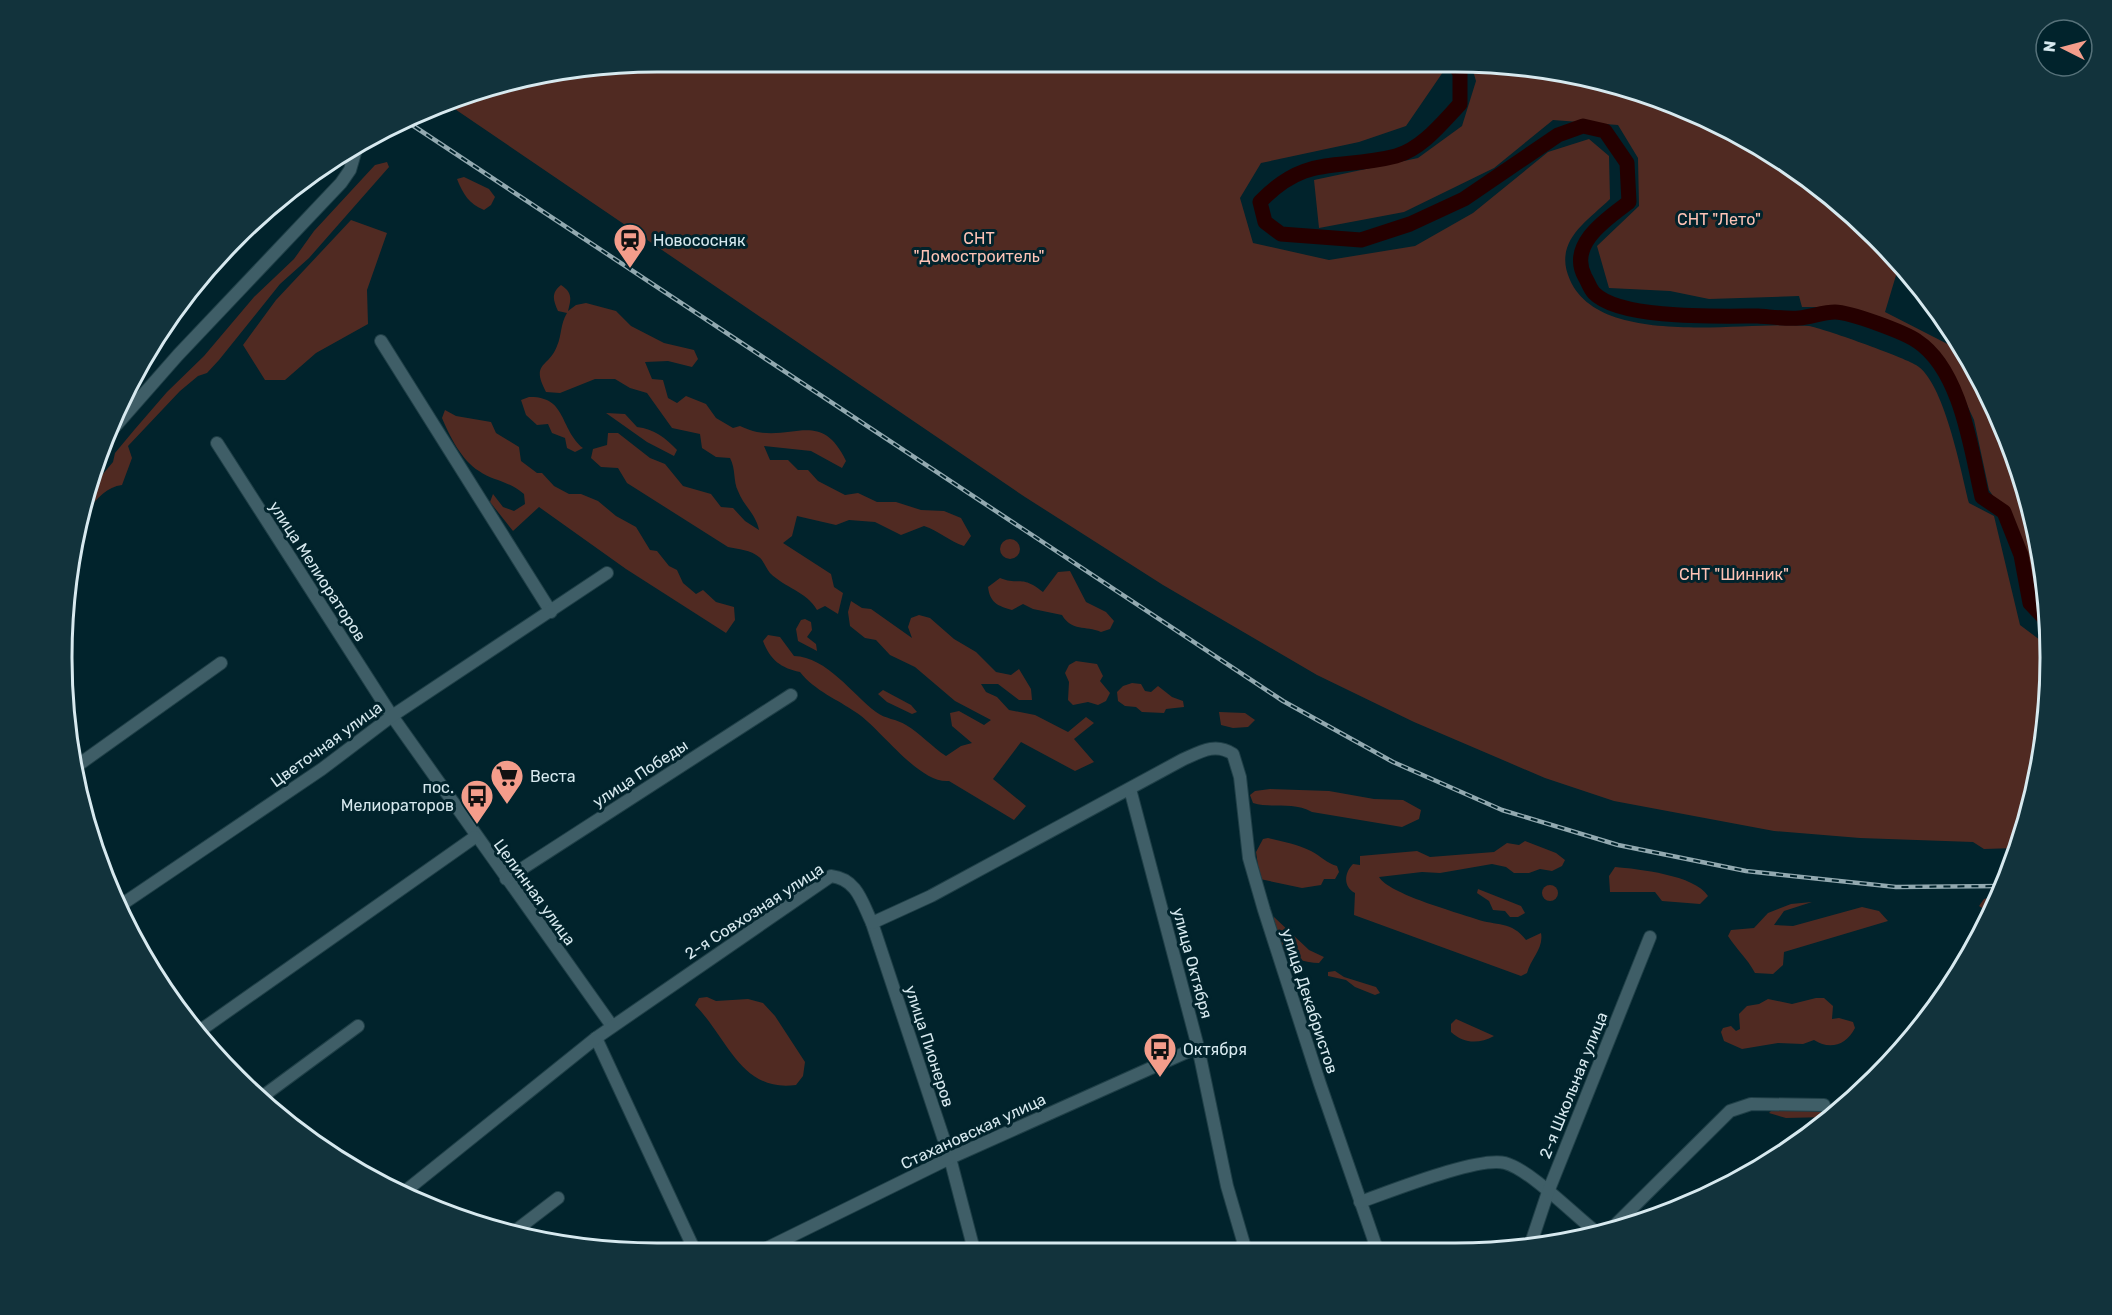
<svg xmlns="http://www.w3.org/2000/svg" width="2112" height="1315" font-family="Rubik,sans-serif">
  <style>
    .green { fill: #502a22 }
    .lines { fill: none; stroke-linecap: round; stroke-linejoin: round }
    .river { stroke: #250000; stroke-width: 15 }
    .minor-casing { stroke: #1f3f47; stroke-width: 14 }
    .minor { stroke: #3f5e67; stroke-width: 12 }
    .rail-casing { stroke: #92a9b0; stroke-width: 4.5 }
    .rail { stroke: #01232c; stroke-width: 2; stroke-dasharray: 7; stroke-linecap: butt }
    .labels { text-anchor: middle; stroke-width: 6; stroke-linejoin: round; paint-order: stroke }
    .park-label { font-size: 16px; fill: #fec3b6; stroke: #01232c }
    .poi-label { font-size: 16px; fill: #d7e9ef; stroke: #01232c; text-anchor: start }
    .street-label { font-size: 16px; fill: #d7e9ef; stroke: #01232c }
    .rim { fill: none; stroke: #d7e9ef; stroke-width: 3 }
  </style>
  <rect width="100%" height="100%" fill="#01232c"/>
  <g class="green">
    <path d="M 579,67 L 1436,67 L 1443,72 L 1406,126 L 1359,142 L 1261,163 L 1240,198 L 1253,243 L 1329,260 L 1415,246 L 1473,213 L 1548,152 L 1589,139 L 1609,156 L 1610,199 C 1585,223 1553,242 1570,280 C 1601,350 1747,320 1809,326 C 1822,328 1903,357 1916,365 C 1944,381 1961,471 1969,503 L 1994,516 L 2020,625 L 2048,646 C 2050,714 2040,785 2016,848 L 1984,849 L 1973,842 L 1860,838 L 1774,831 L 1614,801 L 1545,778 L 1414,722 L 1317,675 L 1163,585 L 1025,497 L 446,103 L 466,93 Z"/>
    <path d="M 1472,67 L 1532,67 L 1682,107 L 1817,184 L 1900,262 L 1885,312 L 1967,354 L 1970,359 L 2019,466 L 2045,579 L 2047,621 L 2030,603 L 2021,555 L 2004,512 L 1989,490 L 1974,420 L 1956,381 L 1931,346 L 1829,307 L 1802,307 L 1799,296 L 1709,299 L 1670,291 L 1609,288 L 1597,246 L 1639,206 L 1638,158 L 1618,125 L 1553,120 L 1494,168 L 1404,212 L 1319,228 L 1314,180 L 1418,158 L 1462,126 L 1476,81 Z"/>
    <path d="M 387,162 L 389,167 L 309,258 L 280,284 L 219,360 L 207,373 L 198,376 L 180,391 L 128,446 L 132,458 L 122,485 C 104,487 92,505 81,518 L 87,493 L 113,462 L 115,453 L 135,429 L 167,392 L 204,356 L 254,297 L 294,259 L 314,231 L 375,165 Z"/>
    <path d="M 464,177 L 489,189 L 495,197 L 491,205 L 484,210 C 469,204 463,194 457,179 Z"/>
    <path d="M 351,220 L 387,233 L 367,290 L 368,324 L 316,353 L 285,380 L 265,380 L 243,345 L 276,300 Z"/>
    <path d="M 561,285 C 573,293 571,299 568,311 L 576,305 L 586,303 L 616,311 L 631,326 L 664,343 L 694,350 L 698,359 L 692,367 L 668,361 L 645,362 L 652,379 L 663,380 L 668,398 L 677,403 L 686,396 L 706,404 L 716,418 L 733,428 L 740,426 C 745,428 752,431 757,432 C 796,439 822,411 846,461 L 842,468 L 811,451 L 764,446 L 770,460 L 788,460 L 798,470 L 808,470 L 818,481 L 845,495 L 858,493 L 877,502 L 896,502 L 921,510 L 944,511 L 961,518 L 971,536 L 964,546 C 949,541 939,531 924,526 L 901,535 L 875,522 L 849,520 L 836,525 L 797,516 L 792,536 L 783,543 L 831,574 L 834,587 L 843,593 L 838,614 L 825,606 L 817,610 C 806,591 785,588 770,573 C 766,568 764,561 759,557 C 751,550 738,549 728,547 L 627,483 L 618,468 L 601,467 L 591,458 L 593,449 L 607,445 L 608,433 L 618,433 L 650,458 L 665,464 L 683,486 L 711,494 L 721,507 L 733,508 L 745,521 L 759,530 C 756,514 743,505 738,491 C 733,481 736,469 730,458 L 716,457 L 702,448 L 700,434 L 672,428 L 647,393 L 630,388 L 615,379 L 595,379 L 560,393 L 546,392 C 530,362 549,368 557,346 C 562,334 560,325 567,313 L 558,311 C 553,300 551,293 561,285 Z"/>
    <path d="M 529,397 C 567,396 559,428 583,448 L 575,452 L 567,448 L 565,438 L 552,433 L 548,424 L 537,425 L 526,415 L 521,400 Z"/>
    <path d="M 445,410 L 456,416 L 491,422 L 496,433 L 519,447 L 521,461 L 537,473 L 542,473 L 554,486 L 569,494 L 581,494 L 598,501 L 616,516 L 636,527 L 650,550 L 657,551 L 669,566 L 677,570 L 683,583 L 696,594 L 703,590 L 716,602 L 734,607 L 735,620 L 726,633 L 626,569 L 539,507 L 513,531 L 490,502 L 493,494 L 503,507 L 514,511 L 525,504 L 524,494 C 507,480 493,481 479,471 C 462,461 449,435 442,418 Z"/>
    <path d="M 606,413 L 625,414 L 637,427 C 654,429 666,438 677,450 L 674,456 L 647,442 Z"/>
    <circle cx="1010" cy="549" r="10"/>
    <path d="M 1070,571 L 1086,602 L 1106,612 L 1114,621 L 1110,629 L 1101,632 C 1085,625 1072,632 1062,615 L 1033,609 L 1023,604 L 1012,610 C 998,606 990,603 988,587 L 1000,578 C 1019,586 1021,574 1043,592 L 1058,572 Z"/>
    <path d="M 851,601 L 862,608 L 871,609 L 912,638 L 908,627 L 911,618 L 919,615 L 930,618 L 954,639 L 976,652 L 996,672 L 1011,675 L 1019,669 L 1031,689 L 1032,700 L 1019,700 L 998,684 L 981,684 L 986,692 L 997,697 L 1009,710 L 1035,715 L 1068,732 L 1086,717 L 1094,723 L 1074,739 L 1094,762 L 1075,771 L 1021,742 L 993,779 L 1026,806 L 1014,820 L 949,781 C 919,784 881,729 857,713 C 837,699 815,691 800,672 C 781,668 770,660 763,641 L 768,635 L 780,637 L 794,656 C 827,657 852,694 876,712 C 885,719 897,719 906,725 C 920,733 932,747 946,756 L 961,746 L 972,743 L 952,726 L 950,713 L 959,711 L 984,725 L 991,720 L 955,701 L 915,667 L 890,655 L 876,640 L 865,638 L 850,626 L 848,612 Z"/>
    <path d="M 805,619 L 811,622 L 812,630 L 807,637 L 816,644 L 817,651 L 798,641 L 796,629 L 801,620 Z"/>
    <path d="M 1076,661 L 1097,664 L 1103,676 L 1100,681 L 1110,693 L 1106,701 L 1098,705 L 1088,702 L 1073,705 L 1068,700 L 1069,682 L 1065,673 L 1069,665 Z"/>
    <path d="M 1132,683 L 1141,684 L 1145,691 L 1151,692 L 1158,686 L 1172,697 L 1183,701 L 1184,707 L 1166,709 L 1164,713 L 1142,712 L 1136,707 L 1125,706 L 1118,701 L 1117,692 L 1123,686 Z"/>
    <path d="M 883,690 L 911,705 L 917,712 L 912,714 L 887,702 L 878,694 Z"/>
    <path d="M 1219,712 L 1245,713 L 1255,720 L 1248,727 L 1233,728 L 1221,725 Z"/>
    <path d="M 1270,789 L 1329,791 L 1374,799 L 1403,800 L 1421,810 L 1419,819 L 1402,827 L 1312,812 C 1293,801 1273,809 1253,803 L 1250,795 L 1255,791 Z"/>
    <path d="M 1268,838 C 1283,842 1297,844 1311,851 C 1321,856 1326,863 1337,866 L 1339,872 L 1335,879 L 1324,879 L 1321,885 L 1302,888 L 1260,879 L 1256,852 L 1263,839 Z"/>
    <path d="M 1525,841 L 1556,853 L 1565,860 L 1562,866 L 1552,871 L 1540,869 L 1529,873 L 1514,873 L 1506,867 L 1492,864 L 1440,873 L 1422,872 L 1379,877 C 1389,894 1456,912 1476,919 C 1496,926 1512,921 1526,940 L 1541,933 C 1544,948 1531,958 1527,973 L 1521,976 L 1354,915 L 1355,893 C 1343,887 1344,873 1353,864 L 1360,865 L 1360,856 L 1417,851 L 1430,857 L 1494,852 L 1507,843 L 1519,845 Z"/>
    <path d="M 1615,867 C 1638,869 1695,875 1708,896 L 1700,904 L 1662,901 L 1655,892 L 1610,892 L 1609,876 Z"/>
    <circle cx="1550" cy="893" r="8"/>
    <path d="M 1478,889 L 1521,906 L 1525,913 L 1518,917 L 1510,917 L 1505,911 L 1493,910 L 1489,901 L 1477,893 Z"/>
    <path d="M 1992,897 L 1998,898 L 1990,913 L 1979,906 L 1984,899 Z"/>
    <path d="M 1812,902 L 1784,911 L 1774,925 L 1793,926 L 1862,907 L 1879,911 L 1888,921 L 1784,952 L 1783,965 L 1773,974 L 1755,973 C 1747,958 1737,950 1728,936 L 1731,930 L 1754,928 L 1768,913 L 1791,904 Z"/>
    <path d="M 1274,917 L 1309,950 L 1324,957 L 1319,963 C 1291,962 1270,948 1274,917 Z"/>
    <path d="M 1335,971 L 1344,977 L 1376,987 L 1380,993 L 1375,995 L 1355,987 L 1346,980 L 1328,976 L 1328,972 Z"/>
    <path d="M 707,997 L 716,1001 L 748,999 L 763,1003 L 775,1016 L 805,1062 L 803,1076 L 796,1085 C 741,1093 727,1037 695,1005 L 699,998 Z"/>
    <path d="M 1816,998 L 1824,998 L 1833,1006 L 1832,1019 L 1839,1018 L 1853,1022 L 1855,1028 C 1846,1046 1829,1050 1814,1040 L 1803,1044 L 1778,1043 L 1742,1049 L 1724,1041 L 1721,1032 L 1723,1028 L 1731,1026 L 1736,1031 L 1740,1029 L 1739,1014 L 1747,1006 L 1759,1004 L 1768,999 L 1792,1004 Z"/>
    <path d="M 1456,1019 L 1494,1036 C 1479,1044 1464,1044 1451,1032 L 1451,1024 Z"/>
    <path d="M 1784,1109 L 1828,1112 L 1828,1117 L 1786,1118 L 1769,1113 L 1772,1110 Z"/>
  </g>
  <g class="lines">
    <path class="river" d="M 1456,67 L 1460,73 L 1460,104 C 1443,122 1422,149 1396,156 C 1338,171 1307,153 1260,202 L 1265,222 L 1281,234 L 1361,240 L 1410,224 L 1464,199 L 1558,135 L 1583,126 L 1605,131 L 1627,163 L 1629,202 C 1608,218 1567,244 1585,277 C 1588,282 1590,289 1594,293 C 1620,320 1722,316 1758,316 C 1772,317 1786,319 1799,318 C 1811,317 1823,312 1835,312 C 1850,312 1904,332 1917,341 C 1961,370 1971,449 1982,497 L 2004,512 L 2021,555 L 2030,603 L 2047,621"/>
    <defs>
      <g id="minor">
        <path d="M 381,341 L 551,612"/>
        <path d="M 105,438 L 178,355 L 341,183 L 350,170 L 357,146"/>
        <path d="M 217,443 L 392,716 L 612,1026"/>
        <path d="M 74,768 L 221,663"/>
        <path d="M 1130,789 L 1198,1047 L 1227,1186 L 1246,1251"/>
        <path d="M 506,879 L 791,695"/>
        <path d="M 121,905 L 322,769 L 392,716 L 607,573"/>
        <path d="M 872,923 L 950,1158 L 974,1250"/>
        <path d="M 198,1032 L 475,837"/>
        <path d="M 596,1038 L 694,1249"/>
        <path d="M 259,1099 L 358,1026"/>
        <path d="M 403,1193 L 596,1038 L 831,876 C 857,879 862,902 872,923 L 931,896 L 1182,760 C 1200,752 1215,742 1233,754 L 1240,777 L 1249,858 L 1264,910 L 1320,1084 L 1378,1252"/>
        <path d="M 1360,1202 C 1389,1192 1478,1156 1505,1163 C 1531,1170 1576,1217 1600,1235"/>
        <path d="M 515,1231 L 558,1198"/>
        <path d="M 1606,1234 L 1730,1111 L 1751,1104 L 1824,1105"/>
        <path d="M 1530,1246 L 1548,1192 L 1650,937"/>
        <path d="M 765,1249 L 950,1158 L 1198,1047"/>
      </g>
    </defs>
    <use href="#minor" class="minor-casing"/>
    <use href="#minor" class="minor"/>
    <defs>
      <path id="rail" d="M 403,119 L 1283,701 L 1393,762 L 1502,810 L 1618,845 L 1746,871 L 1896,887 L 2002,886"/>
    </defs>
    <use href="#rail" class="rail-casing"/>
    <use href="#rail" class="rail"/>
  </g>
  <defs>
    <symbol id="station-pin" viewBox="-11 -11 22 30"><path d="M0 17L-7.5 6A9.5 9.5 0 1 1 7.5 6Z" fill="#f49d8b" stroke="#01232c"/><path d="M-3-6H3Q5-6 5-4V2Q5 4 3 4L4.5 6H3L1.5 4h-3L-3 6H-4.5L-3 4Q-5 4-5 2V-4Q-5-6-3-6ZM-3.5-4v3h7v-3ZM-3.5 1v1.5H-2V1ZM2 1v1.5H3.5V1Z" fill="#111"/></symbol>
    <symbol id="supermarket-pin" viewBox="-11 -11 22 30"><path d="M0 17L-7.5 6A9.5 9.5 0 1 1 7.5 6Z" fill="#f49d8b" stroke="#01232c"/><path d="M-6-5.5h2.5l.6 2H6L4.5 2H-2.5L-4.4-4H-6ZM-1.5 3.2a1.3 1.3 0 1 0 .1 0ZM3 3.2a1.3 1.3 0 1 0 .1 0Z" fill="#111"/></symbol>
    <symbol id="bus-pin" viewBox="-11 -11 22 30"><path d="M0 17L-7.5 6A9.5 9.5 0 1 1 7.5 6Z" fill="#f49d8b" stroke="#01232c"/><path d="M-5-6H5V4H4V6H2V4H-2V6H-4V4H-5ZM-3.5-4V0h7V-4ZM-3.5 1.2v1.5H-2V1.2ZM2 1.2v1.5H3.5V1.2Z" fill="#111"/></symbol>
  </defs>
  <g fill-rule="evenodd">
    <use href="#station-pin" x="611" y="221" width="38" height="52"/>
    <use href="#supermarket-pin" x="488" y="757" width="38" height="52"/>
    <use href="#bus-pin" x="458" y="777" width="38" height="52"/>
    <use href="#bus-pin" x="1141" y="1030" width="38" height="52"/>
  </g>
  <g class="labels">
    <g class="park-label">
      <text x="1719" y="225">СНТ "Лето"</text>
      <text x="979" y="244">СНТ<tspan x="979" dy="18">"Домостроитель"</tspan></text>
      <text x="1734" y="580">СНТ "Шинник"</text>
    </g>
    <g class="poi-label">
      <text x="653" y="246">Новососняк</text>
      <text x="530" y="782">Веста</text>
      <text x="454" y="793" text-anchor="end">пос.<tspan x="454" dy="18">Мелиораторов</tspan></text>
      <text x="1183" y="1055">Октября</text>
    </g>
    <g class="street-label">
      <text transform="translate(318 571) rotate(57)" y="6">улица Мелиораторов</text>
      <text transform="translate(326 744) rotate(-36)" y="6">Цветочная улица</text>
      <text transform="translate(640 773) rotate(-33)" y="6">улица Победы</text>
      <text transform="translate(535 892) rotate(54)" y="6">Целинная улица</text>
      <text transform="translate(754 911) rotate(-33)" y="6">2-я Совхозная улица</text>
      <text transform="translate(1193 963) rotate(75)" y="6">улица Октября</text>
      <text transform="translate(1310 1001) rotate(72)" y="6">улица Декабристов</text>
      <text transform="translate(930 1046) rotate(72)" y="6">улица Пионеров</text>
      <text transform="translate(1573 1085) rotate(-68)" y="6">2-я Школьная улица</text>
      <text transform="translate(973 1131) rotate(-25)" y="6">Стахановская улица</text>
    </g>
  </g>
  <path d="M0 0H2112V1315H0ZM657 72H1455A585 585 0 0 1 2040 657V658A585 585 0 0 1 1455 1243H657A585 585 0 0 1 72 658V657A585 585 0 0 1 657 72Z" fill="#12333c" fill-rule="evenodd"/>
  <path class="rim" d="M657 72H1455A585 585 0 0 1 2040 657V658A585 585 0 0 1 1455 1243H657A585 585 0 0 1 72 658V657A585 585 0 0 1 657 72Z"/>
  <g transform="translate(2064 48) rotate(276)"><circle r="28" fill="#01232c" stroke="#57727a" stroke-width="1.5"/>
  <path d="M0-4.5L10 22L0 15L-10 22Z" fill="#f49d8b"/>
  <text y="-9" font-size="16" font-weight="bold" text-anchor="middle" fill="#d7e9ef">N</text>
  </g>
</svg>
